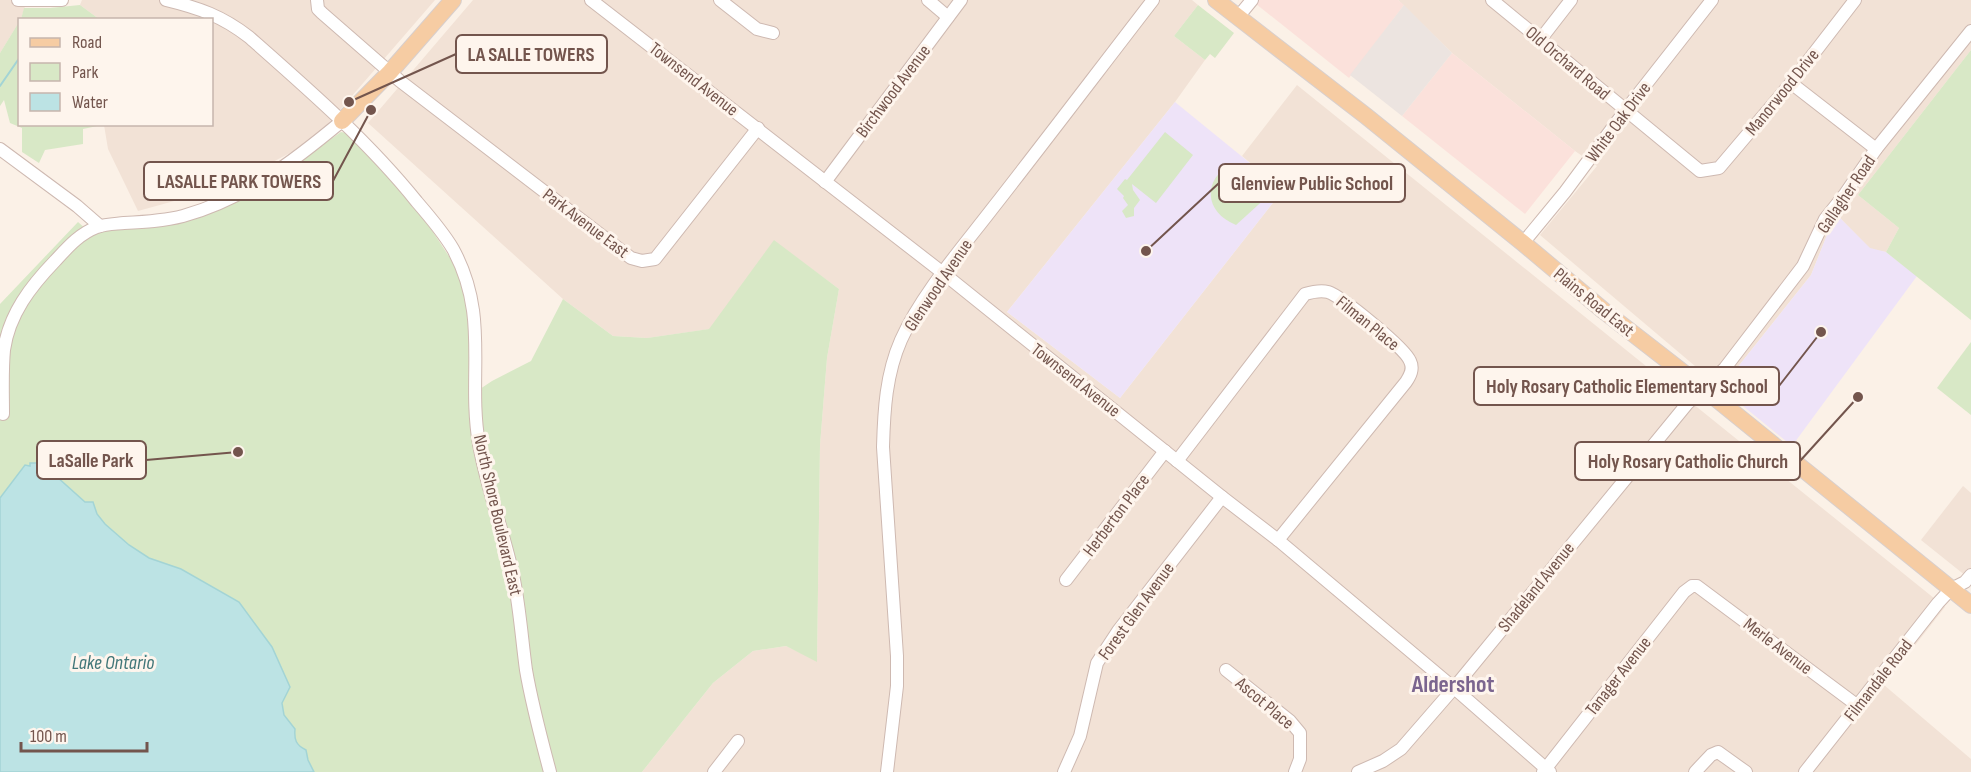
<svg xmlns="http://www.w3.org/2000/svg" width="1971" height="772" font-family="'Sofia Sans Condensed',sans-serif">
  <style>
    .residential { fill: #f2e2d6 }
    .commercial { fill: #fbe1db }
    .industrial { fill: #ece4e0 }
    .education { fill: #eee3f8 }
    .green { fill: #d8e8c6 }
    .water { fill: #bce3e4; stroke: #a3d4d5; stroke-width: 1.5 }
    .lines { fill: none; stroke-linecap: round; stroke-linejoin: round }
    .stream { stroke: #a3d4d5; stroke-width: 2 }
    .minor-casing { stroke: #ceb9b1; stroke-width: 14 }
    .major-casing { stroke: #d8cfcd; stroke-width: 18 }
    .minor { stroke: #fff; stroke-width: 12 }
    .major { stroke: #f6cca3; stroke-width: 16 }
    .labels { text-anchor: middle; stroke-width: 6; stroke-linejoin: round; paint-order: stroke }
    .street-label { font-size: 18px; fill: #73554d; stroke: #fef5ed }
    .water-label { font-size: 20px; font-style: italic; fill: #417678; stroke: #fef5ed }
    .district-label { font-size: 24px; font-weight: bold; fill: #7b658f; stroke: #fef5ed }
    .leader { fill: none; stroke: #73554d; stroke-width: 2 }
    .callout-dot { fill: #73554d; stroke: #fef5ed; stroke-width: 2 }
    .callout { fill: #fef5ed; stroke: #73554d; stroke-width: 2 }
    .callout-label { font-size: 20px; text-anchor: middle; font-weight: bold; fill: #73554d }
  </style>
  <rect width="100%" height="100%" fill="#fbf1e7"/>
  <g class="residential">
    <path d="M 0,0 L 27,0 L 21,19 L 0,53 Z"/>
    <path d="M 82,0 L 435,0 L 313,141 L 225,187 L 138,211 L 108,149 L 104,125 L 212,124 L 212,20 L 99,19 L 80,5 Z"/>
    <path d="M 473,0 L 1192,0 L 1198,5 L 1174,36 L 1205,60 L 1175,102 L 1007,312 L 1120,398 L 1283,190 L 1242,156 L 1297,85 L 1945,607 L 1884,685 L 1971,759 L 1971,772 L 642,772 L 713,683 L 753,651 L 786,646 L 817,661 L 820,445 L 827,358 L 839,289 L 774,241 L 710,329 L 647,338 L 613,336 L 563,299 L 368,123 Z"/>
    <path d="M 1398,0 L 1971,0 L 1971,50 L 1858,195 L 1899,228 L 1886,252 L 1870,249 L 1839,217 L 1829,230 L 1811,275 L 1721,388 L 1540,235 L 1597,166 L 1575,151 L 1452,53 Z"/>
    <path d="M 1963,486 L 1971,493 L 1971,580 L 1921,540 Z"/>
  </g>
  <g class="commercial">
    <path d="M 1251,0 L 1398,0 L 1404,5 L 1349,78 Z"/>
    <path d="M 1452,53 L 1575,151 L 1525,214 L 1402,116 Z"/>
  </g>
  <path class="industrial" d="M 1404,5 L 1452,53 L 1402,116 L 1350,75 Z"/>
  <g class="education">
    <path d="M 1175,102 L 1283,190 L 1120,398 L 1007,312 Z"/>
    <path d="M 1839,217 L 1870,248 L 1886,252 L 1917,276 L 1792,446 L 1721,388 L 1811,275 L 1829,230 Z"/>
  </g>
  <g class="green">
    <path d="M 80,5 L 99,19 L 21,19 L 24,8 L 50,8 Z"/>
    <path d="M 1198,5 L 1234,33 L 1215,58 L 1210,54 L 1205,60 L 1174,36 Z"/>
    <path d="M 19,22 L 20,124 L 102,125 L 83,129 L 83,144 L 45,150 L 39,163 L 22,152 L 22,128 L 10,123 L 4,100 L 0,106 L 0,53 Z"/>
    <path d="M 1971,50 L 1971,320 L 1886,252 L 1899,228 L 1858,195 Z"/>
    <path d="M 341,132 L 346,133 L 383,168 L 431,229 L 454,264 L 461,279 L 470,322 L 471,395 L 492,381 L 531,361 L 563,299 L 613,336 L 647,338 L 709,329 L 774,240 L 839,289 L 827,358 L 820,445 L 817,662 L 786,646 L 753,651 L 713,683 L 642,772 L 314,772 L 308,760 L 306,750 C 296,745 294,740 295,729 L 284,715 L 282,703 L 290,687 L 272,647 L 239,602 L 181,569 L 149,558 L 129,545 L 105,524 L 97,514 L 93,502 L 85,502 L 47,468 L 40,472 L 30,466 L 0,498 L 0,304 L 78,222 L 87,230 L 100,220 L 122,217 L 145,226 L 260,188 Z"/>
    <path d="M 1165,132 L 1193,155 L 1156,203 L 1132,184 L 1133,190 L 1140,200 L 1134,208 L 1134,216 L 1126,218 L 1122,211 L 1128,205 L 1123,198 L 1124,196 L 1117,189 L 1125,179 L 1127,180 Z"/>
    <path d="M 1232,163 L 1267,190 L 1268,196 L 1236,225 C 1204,212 1202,180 1232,163 Z"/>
    <path d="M 1971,342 L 1971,415 L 1937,388 Z"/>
  </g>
  <path class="water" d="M 30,463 L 40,463 L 40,472 L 44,467 L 47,468 L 85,502 L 93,502 L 97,514 L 105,524 L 129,545 L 149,558 L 181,569 L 239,602 L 272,647 L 290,687 L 282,703 L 284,715 L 295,729 C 294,740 296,745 306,750 L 308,760 L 314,772 L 0,772 L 0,498 L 25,465 L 30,466 Z"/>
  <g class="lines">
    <path class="stream" d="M 0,86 L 20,57"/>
    <defs>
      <g id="minor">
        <path d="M 18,0 L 62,0"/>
        <path d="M 166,0 C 199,8 222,16 249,37 C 308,89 368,141 417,202 C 430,217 443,232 453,249 C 490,317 467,374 479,444 C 487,490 505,535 514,580 C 520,610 522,641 526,670 C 532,705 541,738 550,772"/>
        <path d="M 317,0 L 318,9 L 322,13 L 400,81 L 631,258 L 642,261 L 655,259 L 758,128"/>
        <path d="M 591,0 L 943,273 L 1222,497 L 1278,540 L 1454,688 L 1550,772"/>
        <path d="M 720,0 L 757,29 L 773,33"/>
        <path d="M 928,0 L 948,17"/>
        <path d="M 1492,0 L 1700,171 L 1719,168 L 1791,83 L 1855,0"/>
        <path d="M 1238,17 L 1252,0"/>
        <path d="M 1540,40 L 1571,0"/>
        <path d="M 1791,83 L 1876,149"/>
        <path d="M 0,149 L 77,206 L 100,226"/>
        <path d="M 825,182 L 961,0"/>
        <path d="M 1523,243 L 1565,192 L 1625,111 L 1712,0"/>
        <path d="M 3,414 C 3,393 2,371 4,350 C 9,314 31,286 55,261 C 68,247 79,234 97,227 C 106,224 115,224 124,223 C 144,222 164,221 183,216 C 245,199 294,161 342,121"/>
        <path d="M 1177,461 L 1305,294 C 1312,292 1320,290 1328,292 C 1341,296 1405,348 1410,361 C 1414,369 1410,376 1406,382 L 1278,540"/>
        <path d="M 1066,580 L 1165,451"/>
        <path d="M 1226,670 L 1290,721 L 1300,733 L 1300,759 L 1295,772"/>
        <path d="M 714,772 L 738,741"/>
        <path d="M 887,772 L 897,686 L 897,656 L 883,447 C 884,410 886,374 901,340 C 921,295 962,248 992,209 C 1046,140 1099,70 1153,0"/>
        <path d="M 1064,772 L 1080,736 L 1097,663 L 1118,631 L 1222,497"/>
        <path d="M 1358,772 L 1383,761 L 1401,749 L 1454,688 L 1687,404 L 1725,368 L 1803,266 L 1825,219 L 1845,194 L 1876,149 L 1971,31"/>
        <path d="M 1543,772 L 1684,592 L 1692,586 L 1697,586 L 1858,706"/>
        <path d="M 1695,772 L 1711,755 L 1718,752 L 1746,772"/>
        <path d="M 1805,772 L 1938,603 L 1951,589 L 1965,582 L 1971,575"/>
      </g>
      <g id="major">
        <path d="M 1216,0 L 1366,116 L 1523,243 L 1604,311 L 1703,388 L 1971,605"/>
        <path d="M 342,121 L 390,72 L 453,0"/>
      </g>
    </defs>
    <use href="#minor" class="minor-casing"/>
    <use href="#major" class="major-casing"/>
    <use href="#minor" class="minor"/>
    <use href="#major" class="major"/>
  </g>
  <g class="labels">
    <g class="street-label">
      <text transform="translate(1568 63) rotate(40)" y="6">Old Orchard Road</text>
      <text transform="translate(694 79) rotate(38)" y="6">Townsend Avenue</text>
      <text transform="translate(893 91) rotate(-53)" y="6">Birchwood Avenue</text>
      <text transform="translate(1782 92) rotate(-51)" y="6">Manorwood Drive</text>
      <text transform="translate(1618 122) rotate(-53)" y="6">White Oak Drive</text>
      <text transform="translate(1846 194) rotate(-56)" y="6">Gallagher Road</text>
      <text transform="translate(586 223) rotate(37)" y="6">Park Avenue East</text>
      <text transform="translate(938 285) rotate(-56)" y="6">Glenwood Avenue</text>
      <text transform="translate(1594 302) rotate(39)" y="6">Plains Road East</text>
      <text transform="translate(1368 323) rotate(39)" y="6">Filman Place</text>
      <text transform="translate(1076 380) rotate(38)" y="6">Townsend Avenue</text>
      <text transform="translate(498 515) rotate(77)" y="6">North Shore Boulevard East</text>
      <text transform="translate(1116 515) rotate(-53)" y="6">Herberton Place</text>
      <text transform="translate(1536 587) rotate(-51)" y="6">Shadeland Avenue</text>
      <text transform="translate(1136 611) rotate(-54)" y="6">Forest Glen Avenue</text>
      <text transform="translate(1778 646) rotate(37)" y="6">Merle Avenue</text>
      <text transform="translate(1618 676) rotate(-52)" y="6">Tanager Avenue</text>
      <text transform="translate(1878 680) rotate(-52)" y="6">Filmandale Road</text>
      <text transform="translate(1265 703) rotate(40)" y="6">Ascot Place</text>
    </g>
    <g class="water-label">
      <text x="113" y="669">Lake Ontario</text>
    </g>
    <g class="district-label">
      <text x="1453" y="692">Aldershot</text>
    </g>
  </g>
  <path class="leader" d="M349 102L456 54M371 110L333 181M1146 251L1219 183M1821 332L1779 386M238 452L146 460M1858 397L1800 461"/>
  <g class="callout-dot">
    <circle cx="349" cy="102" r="6"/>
    <circle cx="371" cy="110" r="6"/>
    <circle cx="1146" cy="251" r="6"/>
    <circle cx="1821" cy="332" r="6"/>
    <circle cx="238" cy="452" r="6"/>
    <circle cx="1858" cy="397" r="6"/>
  </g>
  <g class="callout">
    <rect x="456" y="35" width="151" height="38" rx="6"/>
    <rect x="144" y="162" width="189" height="38" rx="6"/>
    <rect x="1219" y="164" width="186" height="38" rx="6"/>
    <rect x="1474" y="367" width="305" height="38" rx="6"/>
    <rect x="37" y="441" width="109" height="38" rx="6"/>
    <rect x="1575" y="442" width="225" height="38" rx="6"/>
  </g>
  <g class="callout-label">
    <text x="531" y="61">LA SALLE TOWERS</text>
    <text x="239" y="188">LASALLE PARK TOWERS</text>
    <text x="1312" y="190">Glenview Public School</text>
    <text x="1627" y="393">Holy Rosary Catholic Elementary School</text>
    <text x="91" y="467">LaSalle Park</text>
    <text x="1688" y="468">Holy Rosary Catholic Church</text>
  </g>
  <rect x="18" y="18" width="195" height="108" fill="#fef5ed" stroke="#c6b5ad" stroke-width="1.5"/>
  <rect x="30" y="38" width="30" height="9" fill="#f6cca3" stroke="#c6b5ad" stroke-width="1.5"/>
  <text x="72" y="48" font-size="18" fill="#73554d">Road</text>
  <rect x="30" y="63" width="30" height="18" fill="#d8e8c6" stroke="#c6b5ad" stroke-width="1.5"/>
  <text x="72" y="78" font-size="18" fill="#73554d">Park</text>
  <rect x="30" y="93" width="30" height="18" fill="#bce3e4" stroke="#c6b5ad" stroke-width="1.5"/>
  <text x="72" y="108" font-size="18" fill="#73554d">Water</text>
  <path d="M21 742v9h126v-9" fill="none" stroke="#73554d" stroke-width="3"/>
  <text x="30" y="742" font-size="18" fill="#73554d" stroke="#fef5ed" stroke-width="4.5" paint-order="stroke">100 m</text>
</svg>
